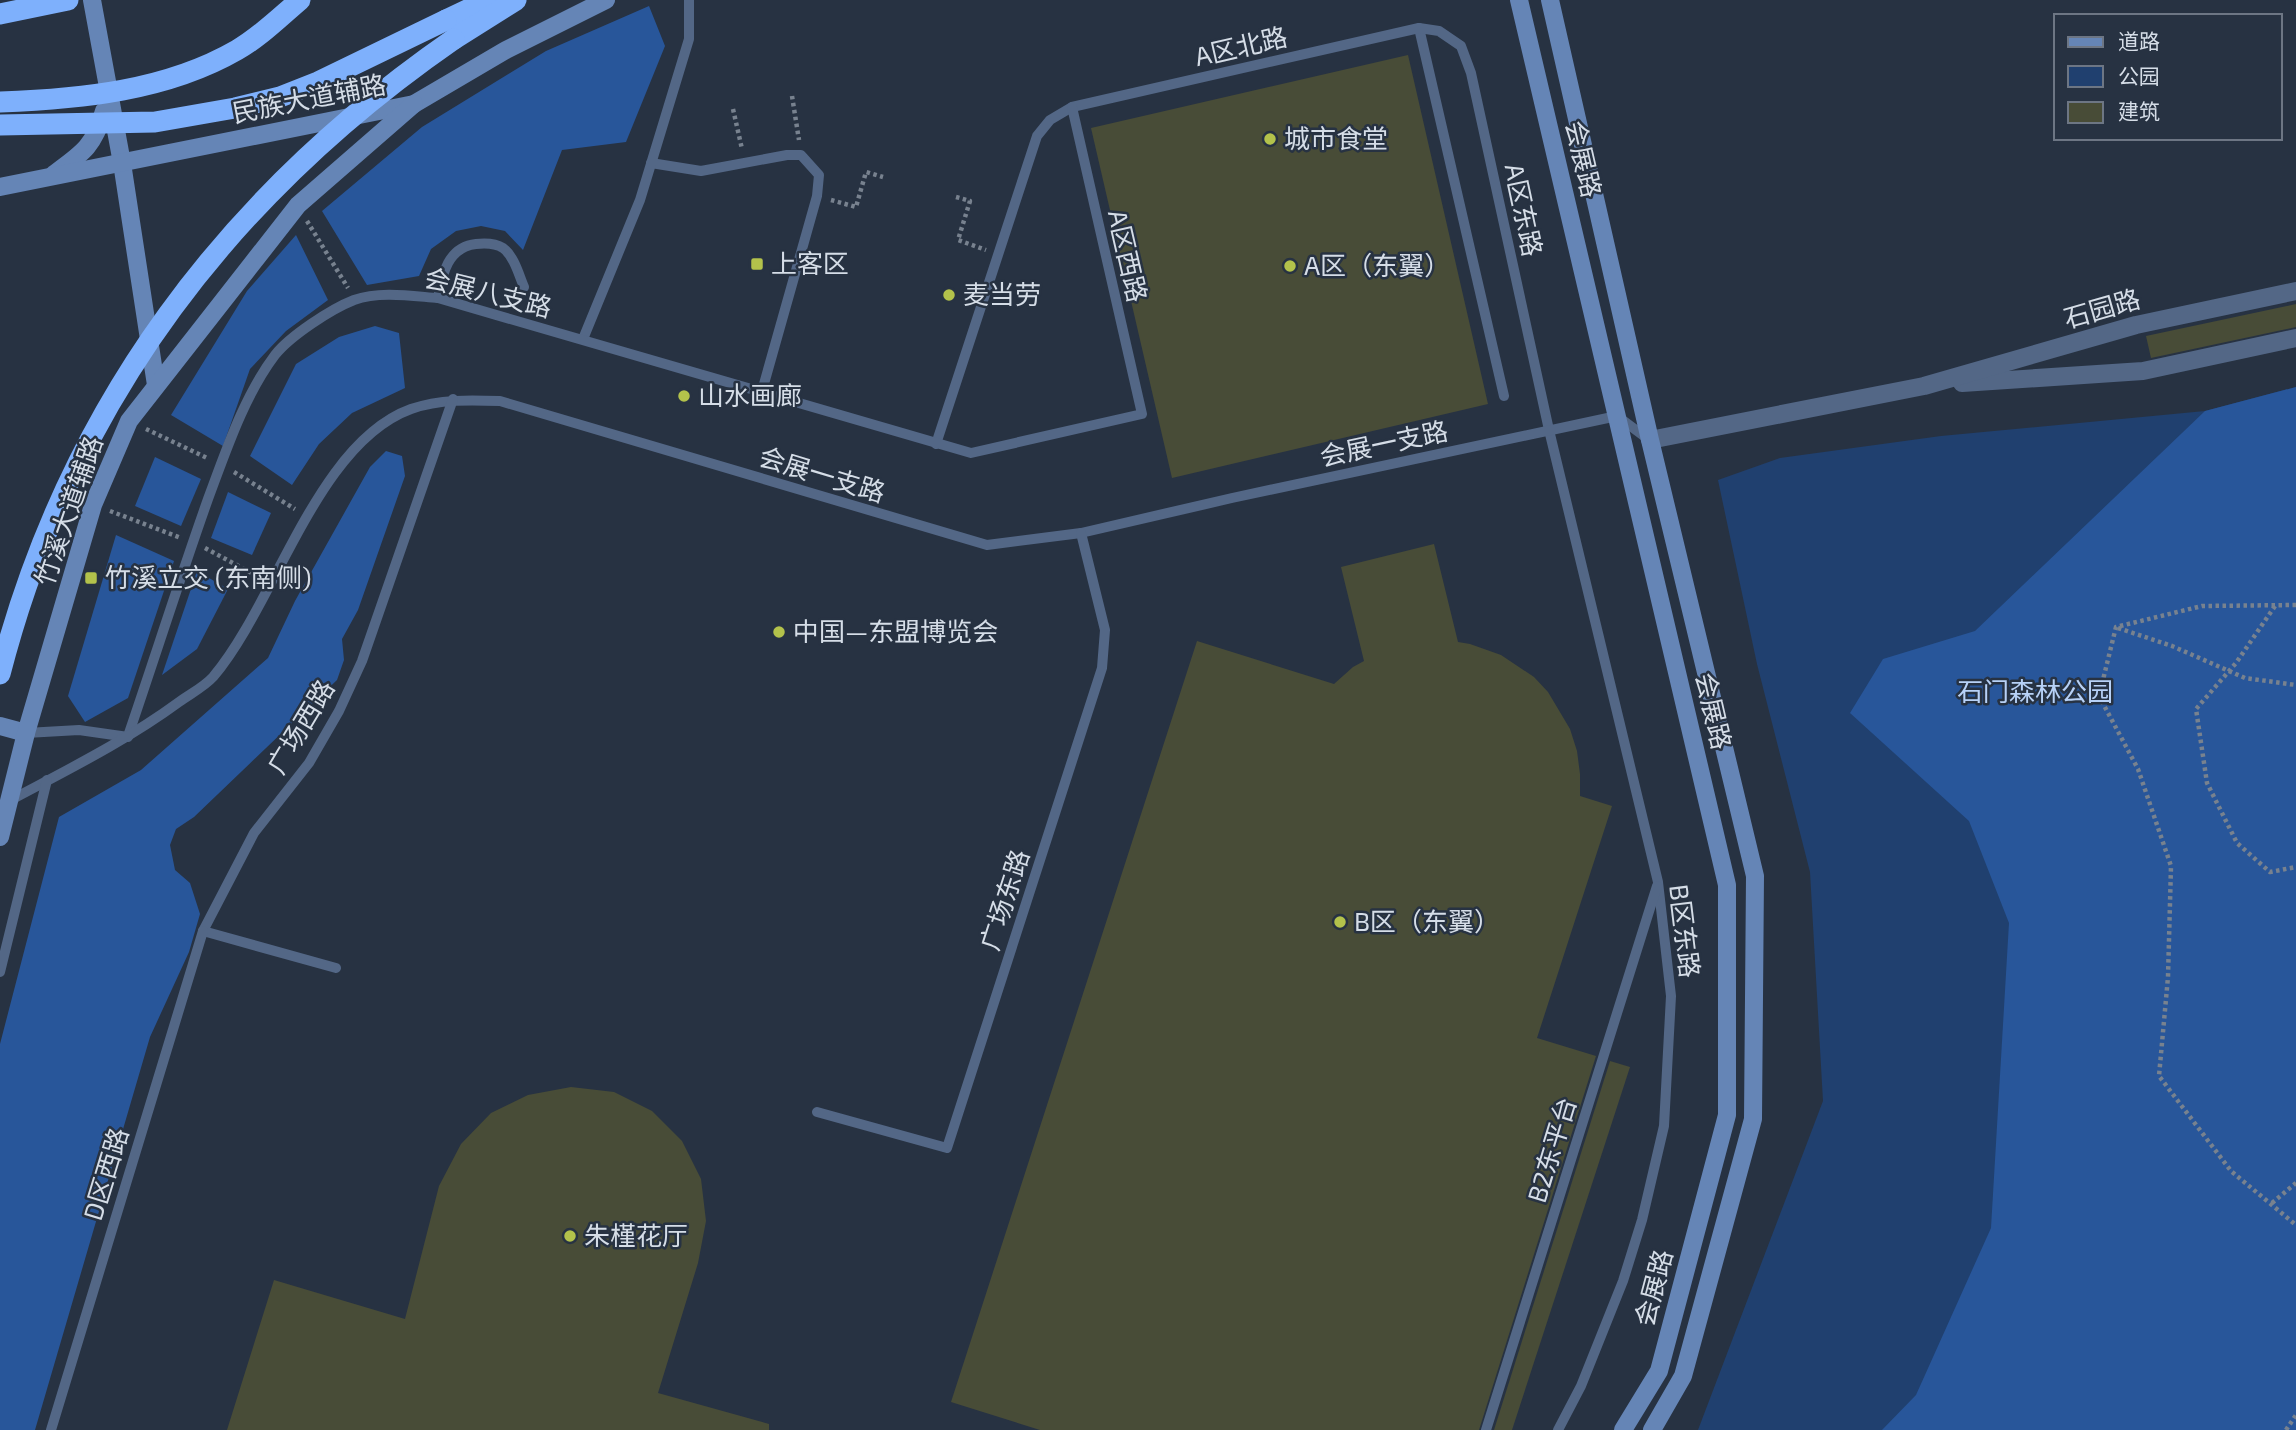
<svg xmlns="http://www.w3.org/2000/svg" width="2296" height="1430" font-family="'Exo 2','Noto Sans SC',sans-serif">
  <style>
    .green { fill: #20406f }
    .forest { fill: #28569a }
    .building { fill: #484c37 }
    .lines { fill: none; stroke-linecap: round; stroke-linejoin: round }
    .path { stroke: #78828f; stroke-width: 4.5; stroke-dasharray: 3.5 3.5; stroke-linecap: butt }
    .lane { stroke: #536786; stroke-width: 10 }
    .street { stroke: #536786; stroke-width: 18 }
    .secondary { stroke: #6585b6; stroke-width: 18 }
    .highway { stroke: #7eb0fc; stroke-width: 21 }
    .highway-bridge { stroke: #7eb0fc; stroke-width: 21 }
    .poi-dot { fill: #b3c24b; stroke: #273242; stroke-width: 2.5 }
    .labels { text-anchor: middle; stroke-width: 5; stroke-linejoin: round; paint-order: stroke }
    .street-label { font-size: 26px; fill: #d5dde7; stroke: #273242 }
    .poi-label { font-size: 26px; fill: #d5dde7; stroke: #273242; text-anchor: start }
    .park-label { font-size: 26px; fill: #b7d1f7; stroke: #273242 }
  </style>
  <rect width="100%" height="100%" fill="#273242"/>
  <path class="green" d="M 2296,387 L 2296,1430 L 1698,1430 L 1823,1101 L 1810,872 L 1757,664 L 1718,480 L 1780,458 L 1941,436 L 2205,411 Z"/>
  <g class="forest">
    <path d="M 649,6 L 665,46 L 626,142 L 562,150 L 523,250 L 505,231 L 481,226 L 456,231 L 431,249 L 419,276 L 367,285 L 322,211 L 422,127 L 546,51 Z"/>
    <path d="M 296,235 L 328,300 L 286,331 L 250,369 L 223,446 L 171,415 L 247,291 Z"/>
    <path d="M 375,326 L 399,333 L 405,388 L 352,413 L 319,444 L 292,485 L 250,456 L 296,364 L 339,337 Z"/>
    <path d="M 2296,387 L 2296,1430 L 1882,1430 L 1916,1395 L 1991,1228 L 2009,923 L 1969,821 L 1850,713 L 1883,659 L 1975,631 L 2205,411 Z"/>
    <path d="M 386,451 L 402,456 L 405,476 L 358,610 L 342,639 L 344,660 L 337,680 L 194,817 L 176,829 L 170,845 L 175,870 L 190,883 L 200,914 L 189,952 L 150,1037 L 35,1430 L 0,1430 L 0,1044 L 59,817 L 141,770 L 268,658 L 295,601 L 370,467 Z"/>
    <path d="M 155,457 L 201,479 L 181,526 L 135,506 Z"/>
    <path d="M 228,492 L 271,513 L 252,555 L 211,538 Z"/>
    <path d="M 116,535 L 174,561 L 128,698 L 85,722 L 68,696 Z"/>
    <path d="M 197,571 L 228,589 L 197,649 L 162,675 Z"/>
  </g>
  <g class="building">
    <path d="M 1408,55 L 1488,404 L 1172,478 L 1091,128 Z"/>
    <path d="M 2296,304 L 2296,327 L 2151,358 L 2146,336 Z"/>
    <path d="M 1434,544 L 1458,642 L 1470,644 L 1501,655 L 1534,677 L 1548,692 L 1570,729 L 1577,751 L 1580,774 L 1580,796 L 1612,806 L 1537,1038 L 1596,1056 L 1479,1430 L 1040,1430 L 951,1402 L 1197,641 L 1334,684 L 1353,667 L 1364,661 L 1341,567 Z"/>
    <path d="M 1610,1061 L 1630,1067 L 1512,1430 L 1494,1430 Z"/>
    <path d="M 571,1087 L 614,1092 L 652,1111 L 682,1141 L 701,1179 L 706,1221 L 698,1263 L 658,1393 L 769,1424 L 769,1430 L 227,1430 L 274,1280 L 405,1319 L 439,1186 L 461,1144 L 491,1113 L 528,1095 Z"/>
  </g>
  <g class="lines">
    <g class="path">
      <path d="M 792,96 L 799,140"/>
      <path d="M 733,109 L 742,149"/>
      <path d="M 956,197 L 970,201 L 958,240 L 986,250"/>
      <path d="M 831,200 L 856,207 L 866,172 L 883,177"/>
      <path d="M 307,221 L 348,288"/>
      <path d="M 146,429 L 207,458"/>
      <path d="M 234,472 L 295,509"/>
      <path d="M 110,511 L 181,538"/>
      <path d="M 205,548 L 259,577"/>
      <path d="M 2296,605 L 2202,606 L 2116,627 L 2099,696 L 2138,769 L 2171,866 L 2168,977 L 2159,1076 L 2231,1171 L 2296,1225"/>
      <path d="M 2275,606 L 2236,663 L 2196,709 L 2207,783 L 2237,843 L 2270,872 L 2296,867"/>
      <path d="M 2118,628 L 2172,646 L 2245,678 L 2296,685"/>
      <path d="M 2272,1203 L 2296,1183"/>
      <path d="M 2286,1430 L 2296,1415"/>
    </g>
    <g class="lane">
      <path d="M 1419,28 L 1504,396"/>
      <path d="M 651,163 L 701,171 L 787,155 L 801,155 L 819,175 L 817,196 L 762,391"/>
      <path d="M 438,298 C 442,274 448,247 476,244 C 485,243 495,243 503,248 C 514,256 519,275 524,287"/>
      <path d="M 583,339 L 640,200 L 689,39 L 689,0"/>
      <path d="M 936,444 L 1037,136 L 1050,120 L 1072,107 L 1419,28 L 1439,31 L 1461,46 L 1471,73 L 1549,430 L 1658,882 L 1671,996 L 1664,1126 L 1642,1220 L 1623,1281 L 1581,1386 L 1558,1430"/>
      <path d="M 26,733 L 79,730 L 128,737"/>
      <path d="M 128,736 C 155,657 180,578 208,499 C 226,451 244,396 275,355 C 290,336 331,309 354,300 C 380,291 411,296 438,298 L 971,453 L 1142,414 L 1072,107"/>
      <path d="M 9,801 C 67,770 126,741 179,702 C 190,694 204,687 213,677 C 276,603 317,443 411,409 C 440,399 470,400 500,401 L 987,545 L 1081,533 L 1232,498 L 1617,416 L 1648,439"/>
      <path d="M 336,968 L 203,931 L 254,833 L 309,763 L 339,711 L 362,661 L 453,399"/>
      <path d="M 0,972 L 47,780"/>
      <path d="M 817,1112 L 947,1148 L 1102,668 L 1105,630 L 1081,533"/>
      <path d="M 51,1430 L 203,931"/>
      <path d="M 1486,1430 L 1657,886"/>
    </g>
    <g class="street">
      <path d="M 1962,383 L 2143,371 L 2296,338"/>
      <path d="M 1650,440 L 1924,386 L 2136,325 L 2296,291"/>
    </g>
    <g class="secondary">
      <path d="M 92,0 L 122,163 L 156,385"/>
      <path d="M 1519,0 L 1727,885 L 1727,1115 L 1659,1371 L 1623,1430"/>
      <path d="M 1550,0 L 1650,440 L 1755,876 L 1753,1119 L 1683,1376 L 1652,1430"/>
      <path d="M 54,174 C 83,153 94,146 104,111"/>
      <path d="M 0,187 L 414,104 L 506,50 L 606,0"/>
      <path d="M 0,726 L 26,733"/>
      <path d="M 0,837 L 26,733 L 93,505 L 129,421 L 298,205 L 414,104"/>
    </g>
    <g class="highway">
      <path d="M 0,14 L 68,0"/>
      <path d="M 446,20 L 488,0"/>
      <path d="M 454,39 L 516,0"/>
    </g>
    <g class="highway-bridge">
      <path d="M 0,102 C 80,99 166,91 237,50 C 260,37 280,17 300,0"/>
      <path d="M 0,125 L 155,122 L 235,108 L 280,97 L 318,82 L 446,20"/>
      <path d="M 0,674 C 69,406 227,196 454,39"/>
    </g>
  </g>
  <g class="poi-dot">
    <circle cx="1270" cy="139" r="7"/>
    <rect x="750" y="257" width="14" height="14" rx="3.5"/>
    <circle cx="1290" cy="266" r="7"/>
    <circle cx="949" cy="295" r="7"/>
    <circle cx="684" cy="396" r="7"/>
    <rect x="84" y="571" width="14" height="14" rx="3.5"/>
    <circle cx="779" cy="632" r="7"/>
    <circle cx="1340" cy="922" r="7"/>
    <circle cx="570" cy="1236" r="7"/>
  </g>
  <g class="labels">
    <g class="street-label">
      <text transform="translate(1241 47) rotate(-13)" y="9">A区北路</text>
      <text transform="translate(309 99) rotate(-11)" y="9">民族大道辅路</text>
      <text transform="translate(1583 159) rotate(77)" y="9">会展路</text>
      <text transform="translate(1523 210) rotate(78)" y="9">A区东路</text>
      <text transform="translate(1127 256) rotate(77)" y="9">A区西路</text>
      <text transform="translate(488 293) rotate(14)" y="9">会展八支路</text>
      <text transform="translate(2102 309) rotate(-16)" y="9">石园路</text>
      <text transform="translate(1384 444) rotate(-12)" y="9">会展一支路</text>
      <text transform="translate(822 475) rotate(17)" y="9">会展一支路</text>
      <text transform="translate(69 511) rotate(-71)" y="9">竹溪大道辅路</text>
      <text transform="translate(1713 711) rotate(77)" y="9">会展路</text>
      <text transform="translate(301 727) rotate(-59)" y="9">广场西路</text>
      <text transform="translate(1005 900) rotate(-72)" y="9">广场东路</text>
      <text transform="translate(1684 931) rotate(83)" y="9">B区东路</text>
      <text transform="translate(1552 1150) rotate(-73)" y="9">B2东平台</text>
      <text transform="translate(106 1174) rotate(-73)" y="9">D区西路</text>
      <text transform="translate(1654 1288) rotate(-75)" y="9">会展路</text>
    </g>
    <g class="poi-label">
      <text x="1284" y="148">城市食堂</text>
      <text x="771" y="273">上客区</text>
      <text x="1304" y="275">A区（东翼）</text>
      <text x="963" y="304">麦当劳</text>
      <text x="698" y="405">山水画廊</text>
      <text x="105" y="587">竹溪立交 (东南侧)</text>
      <text x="793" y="641">中国—东盟博览会</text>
      <text x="1354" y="931">B区（东翼）</text>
      <text x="584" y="1245">朱槿花厅</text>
    </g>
    <g class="park-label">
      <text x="2035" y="701">石门森林公园</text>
    </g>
  </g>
  <rect x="2054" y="14" width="228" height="126" fill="#273242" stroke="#6d7684" stroke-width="2"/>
  <rect x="2068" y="37" width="35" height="10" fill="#6585b6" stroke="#6d7684" stroke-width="2"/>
  <text x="2118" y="49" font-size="21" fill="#d5dde7">道路</text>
  <rect x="2068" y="66" width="35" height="21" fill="#20406f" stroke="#6d7684" stroke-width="2"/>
  <text x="2118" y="84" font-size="21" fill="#d5dde7">公园</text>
  <rect x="2068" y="102" width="35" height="21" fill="#484c37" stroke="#6d7684" stroke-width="2"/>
  <text x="2118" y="119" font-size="21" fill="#d5dde7">建筑</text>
</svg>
